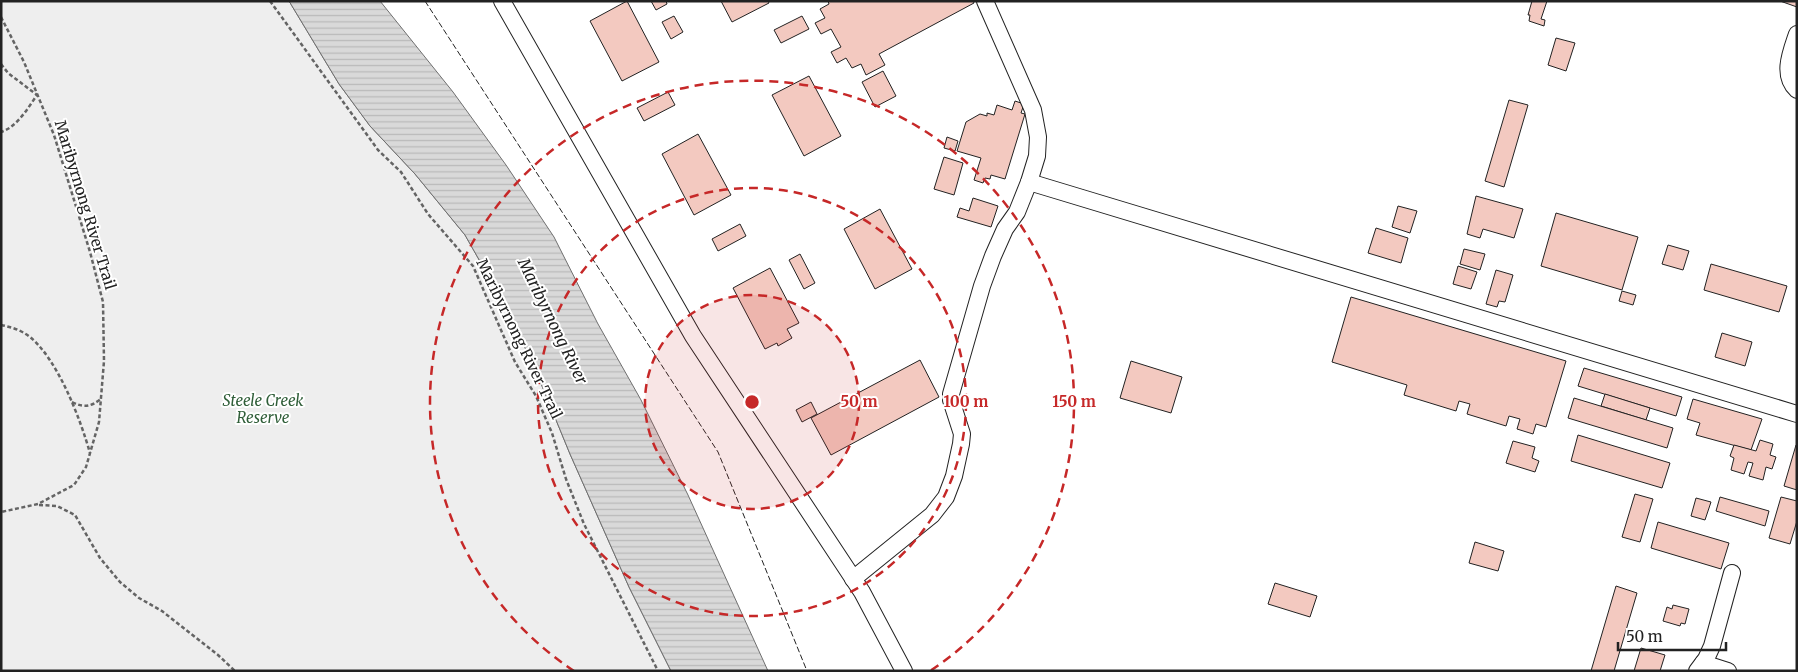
<svg xmlns="http://www.w3.org/2000/svg" width="1798" height="672" font-family="Merriweather,serif">
  <style>
    .green { fill: #eee; stroke: #6f6f6f }
    .water { fill: url(#water-rules); stroke: #6f6f6f }
    .building { fill: #f3c9c0; stroke: #222 }
    .lines { fill: none; stroke-linecap: round; stroke-linejoin: round }
    .minor-casing { stroke: #222; stroke-width: 18 }
    .path { stroke: #646464; stroke-width: 2.5; stroke-dasharray: 4 2.5; stroke-linecap: butt }
    .minor { stroke: #fff; stroke-width: 16 }
    .fence { stroke: #222; stroke-width: 1; stroke-dasharray: 6 2.5; stroke-linecap: butt }
    .ring { fill: none; stroke: #c62828; stroke-width: 2.5; stroke-dasharray: 9 6 }
    .labels { text-anchor: middle; stroke-width: 4; stroke-linejoin: round; paint-order: stroke }
    .street-label { font-size: 15px; fill: #222; stroke: #fff }
    .park-label { font-size: 15px; font-style: italic; fill: #2f5e38; stroke: #fff }
    .water-label { font-size: 16px; font-style: italic; fill: #222; stroke: #fff }
    .centre { fill: #c62828; stroke: #fff; stroke-width: 2.5 }
    .ring-label { font-size: 15px; text-anchor: middle; font-weight: bold; fill: #c62828; stroke: #fff; stroke-width: 4; stroke-linejoin: round; paint-order: stroke }
  </style>
  <defs>
    <pattern id="water-rules" width="6" height="5" patternUnits="userSpaceOnUse" patternTransform="scale(1.25)"><rect width="6" height="5" fill="#d9d9d9"/><path d="M0 2.5h6" fill="none" stroke="#bababa"/></pattern>
  </defs>
  <rect width="100%" height="100%" fill="#fff"/>
  <path class="green" d="M 1,1 L 289,1 L 339,84 L 370,126 L 415,174 L 465,235 L 498,293 L 533,364 L 570,454 L 629,587 L 671,671 L 1,671 Z"/>
  <path class="water" d="M 289,1 L 380,1 L 453,92 L 506,165 L 554,237 L 598,324 L 641,400 L 688,495 L 768,671 L 671,671 L 629,587 L 570,454 L 533,364 L 498,293 L 465,235 L 415,174 L 370,126 L 339,84 Z"/>
  <g class="building">
    <path d="M 627,1 L 659,62 L 622,81 L 590,21 Z"/>
    <path d="M 651,1 L 666,1 L 667,4 L 656,10 Z"/>
    <path d="M 721,1 L 768,1 L 769,3 L 732,22 Z"/>
    <path d="M 828,1 L 973,1 L 974,3 L 879,54 L 885,65 L 866,75 L 861,64 L 852,68 L 846,58 L 837,63 L 831,52 L 841,47 L 831,29 L 821,34 L 815,23 L 825,18 L 820,9 L 829,4 Z"/>
    <path d="M 1532,1 L 1547,1 L 1541,19 L 1545,20 L 1544,26 L 1529,21 L 1530,15 L 1528,15 Z"/>
    <path d="M 1780,1 L 1797,1 L 1797,7 Z"/>
    <path d="M 674,16 L 683,32 L 671,39 L 662,22 Z"/>
    <path d="M 802,16 L 809,29 L 781,43 L 774,30 Z"/>
    <path d="M 1556,38 L 1575,43 L 1566,71 L 1548,65 Z"/>
    <path d="M 883,71 L 896,96 L 875,107 L 862,82 Z"/>
    <path d="M 809,76 L 841,136 L 804,156 L 772,95 Z"/>
    <path d="M 668,92 L 675,105 L 644,121 L 637,108 Z"/>
    <path d="M 1509,100 L 1528,105 L 1504,187 L 1485,181 Z"/>
    <path d="M 1015,101 L 1024,104 L 1021,113 L 1025,114 L 1005,179 L 991,175 L 990,179 L 985,178 L 983,183 L 974,180 L 981,158 L 957,151 L 966,122 L 980,114 L 987,116 L 987,113 L 994,115 L 997,105 L 1012,110 Z"/>
    <path d="M 698,134 L 731,195 L 694,215 L 662,154 Z"/>
    <path d="M 947,137 L 958,141 L 955,151 L 944,148 Z"/>
    <path d="M 944,157 L 963,163 L 954,195 L 934,189 Z"/>
    <path d="M 1476,196 L 1523,209 L 1514,238 L 1483,229 L 1480,238 L 1467,234 Z"/>
    <path d="M 973,198 L 998,206 L 991,227 L 957,217 L 960,208 L 969,211 Z"/>
    <path d="M 1398,206 L 1417,211 L 1410,233 L 1392,227 Z"/>
    <path d="M 880,209 L 912,269 L 875,289 L 844,229 Z"/>
    <path d="M 1556,213 L 1638,237 L 1622,290 L 1541,266 Z"/>
    <path d="M 740,224 L 746,236 L 718,251 L 712,239 Z"/>
    <path d="M 1376,228 L 1408,238 L 1401,263 L 1368,253 Z"/>
    <path d="M 1668,245 L 1689,251 L 1683,270 L 1662,264 Z"/>
    <path d="M 1464,249 L 1485,254 L 1480,270 L 1460,264 Z"/>
    <path d="M 800,254 L 815,283 L 804,289 L 789,260 Z"/>
    <path d="M 1711,264 L 1787,286 L 1779,312 L 1704,290 Z"/>
    <path d="M 1458,266 L 1477,272 L 1471,289 L 1453,284 Z"/>
    <path d="M 770,268 L 799,323 L 787,329 L 792,338 L 778,346 L 777,343 L 765,349 L 733,288 Z"/>
    <path d="M 1496,270 L 1513,275 L 1505,302 L 1499,301 L 1497,307 L 1486,304 Z"/>
    <path d="M 1622,291 L 1636,295 L 1633,305 L 1619,301 Z"/>
    <path d="M 1351,297 L 1566,361 L 1546,427 L 1536,424 L 1533,434 L 1517,429 L 1520,419 L 1509,416 L 1506,426 L 1467,414 L 1470,404 L 1459,401 L 1456,411 L 1404,395 L 1407,385 L 1332,362 Z"/>
    <path d="M 1722,333 L 1752,342 L 1745,366 L 1715,357 Z"/>
    <path d="M 920,360 L 939,397 L 831,455 L 811,418 Z"/>
    <path d="M 1131,361 L 1182,377 L 1171,413 L 1120,398 Z"/>
    <path d="M 1584,368 L 1682,397 L 1676,416 L 1578,386 Z"/>
    <path d="M 1605,394 L 1650,408 L 1646,420 L 1601,406 Z"/>
    <path d="M 1574,398 L 1673,428 L 1667,448 L 1568,418 Z"/>
    <path d="M 1693,399 L 1762,419 L 1751,450 L 1696,435 L 1700,423 L 1687,419 Z"/>
    <path d="M 811,402 L 817,414 L 802,422 L 796,410 Z"/>
    <path d="M 1578,435 L 1670,463 L 1662,488 L 1571,461 Z"/>
    <path d="M 1760,440 L 1773,444 L 1770,455 L 1776,457 L 1772,469 L 1766,467 L 1763,480 L 1749,476 L 1753,463 L 1748,462 L 1744,474 L 1731,470 L 1734,458 L 1730,456 L 1734,445 L 1756,451 Z"/>
    <path d="M 1513,441 L 1535,447 L 1532,458 L 1539,461 L 1535,472 L 1506,463 Z"/>
    <path d="M 1796,445 L 1797,445 L 1797,490 L 1784,486 Z"/>
    <path d="M 1635,494 L 1653,499 L 1640,542 L 1622,537 Z"/>
    <path d="M 1720,497 L 1769,511 L 1765,526 L 1716,511 Z"/>
    <path d="M 1781,497 L 1797,501 L 1797,521 L 1790,544 L 1769,538 Z"/>
    <path d="M 1696,498 L 1711,502 L 1705,520 L 1691,516 Z"/>
    <path d="M 1658,522 L 1729,543 L 1721,569 L 1651,548 Z"/>
    <path d="M 1475,542 L 1504,551 L 1498,571 L 1469,563 Z"/>
    <path d="M 1275,583 L 1317,596 L 1310,617 L 1268,604 Z"/>
    <path d="M 1616,586 L 1637,593 L 1614,671 L 1591,671 Z"/>
    <path d="M 1673,605 L 1689,609 L 1685,624 L 1681,623 L 1680,626 L 1663,621 L 1667,607 L 1672,609 Z"/>
    <path d="M 1641,648 L 1665,655 L 1660,671 L 1634,671 Z"/>
  </g>
  <g class="lines">
    <defs>
      <g id="minor">
        <path d="M 502,1 L 693,336 L 862,592 L 904,671"/>
        <path d="M 1797,34 C 1791,52 1781,75 1797,90"/>
        <path d="M 1029,182 L 1797,414"/>
        <path d="M 853,579 L 932,515 L 946,497 L 954,476 L 961,444 L 962,434 L 951,400 L 951,394 L 982,286 L 993,256 L 1005,229 L 1017,212 L 1029,182 L 1037,156 L 1038,137 L 1033,110 L 985,1"/>
        <path d="M 1703,663 L 1728,671"/>
        <path d="M 1697,671 L 1706,659 L 1712,646 L 1732,573"/>
      </g>
    </defs>
    <use href="#minor" class="minor-casing"/>
    <g class="path">
      <path d="M 270,1 L 378,150 L 401,172 L 428,214 L 473,266 L 515,362 L 536,396 L 552,433 L 566,479 L 584,524 L 658,671"/>
      <path d="M 1,17 L 24,62 L 54,135 L 90,252 L 103,302 L 104,361 L 99,422 L 86,467 L 74,485 L 38,504 L 1,512"/>
      <path d="M 1,64 L 8,73 L 37,95 C 28,108 17,127 1,132"/>
      <path d="M 1,325 C 11,327 21,330 30,337 C 58,360 80,418 90,453"/>
      <path d="M 72,402 C 84,408 90,407 101,399"/>
      <path d="M 39,505 L 57,506 L 75,515 L 100,558 L 120,582 L 139,598 L 162,611 L 218,655 L 235,671"/>
    </g>
    <use href="#minor" class="minor"/>
    <path class="fence" d="M 425,1 L 718,452 L 807,671"/>
  </g>
  <circle cx="752" cy="402" r="107" fill="#c62828" fill-opacity=".12"/>
  <g class="ring">
    <circle cx="752" cy="402" r="107"/>
    <circle cx="752" cy="402" r="214"/>
    <path d="M574 671A322 322 0 1 1 930 671"/>
  </g>
  <g class="labels">
    <g class="street-label">
      <text transform="translate(85 205) rotate(73)" y="5">Maribyrnong River Trail</text>
      <text transform="translate(519 339) rotate(64)" y="5">Maribyrnong River Trail</text>
    </g>
    <g class="park-label">
      <text x="263" y="406">Steele Creek<tspan x="263" dy="17">Reserve</tspan></text>
    </g>
    <g class="water-label">
      <text transform="translate(553 321) rotate(64)" y="6">Maribyrnong River</text>
    </g>
  </g>
  <circle cx="752" cy="402" r="8" class="centre"/>
  <g class="ring-label">
    <text x="859" y="407">50 m</text>
    <text x="966" y="407">100 m</text>
    <text x="1074" y="407">150 m</text>
  </g>
  <rect width="1798" height="672" fill="none" stroke="#222222" stroke-width="5"/>
  <path d="M1618 642v8h108v-8" fill="none" stroke="#222222" stroke-width="2.5"/>
  <text x="1626" y="642" font-size="15" fill="#222222" stroke="#ffffff" stroke-width="4" paint-order="stroke">50 m</text>
</svg>
